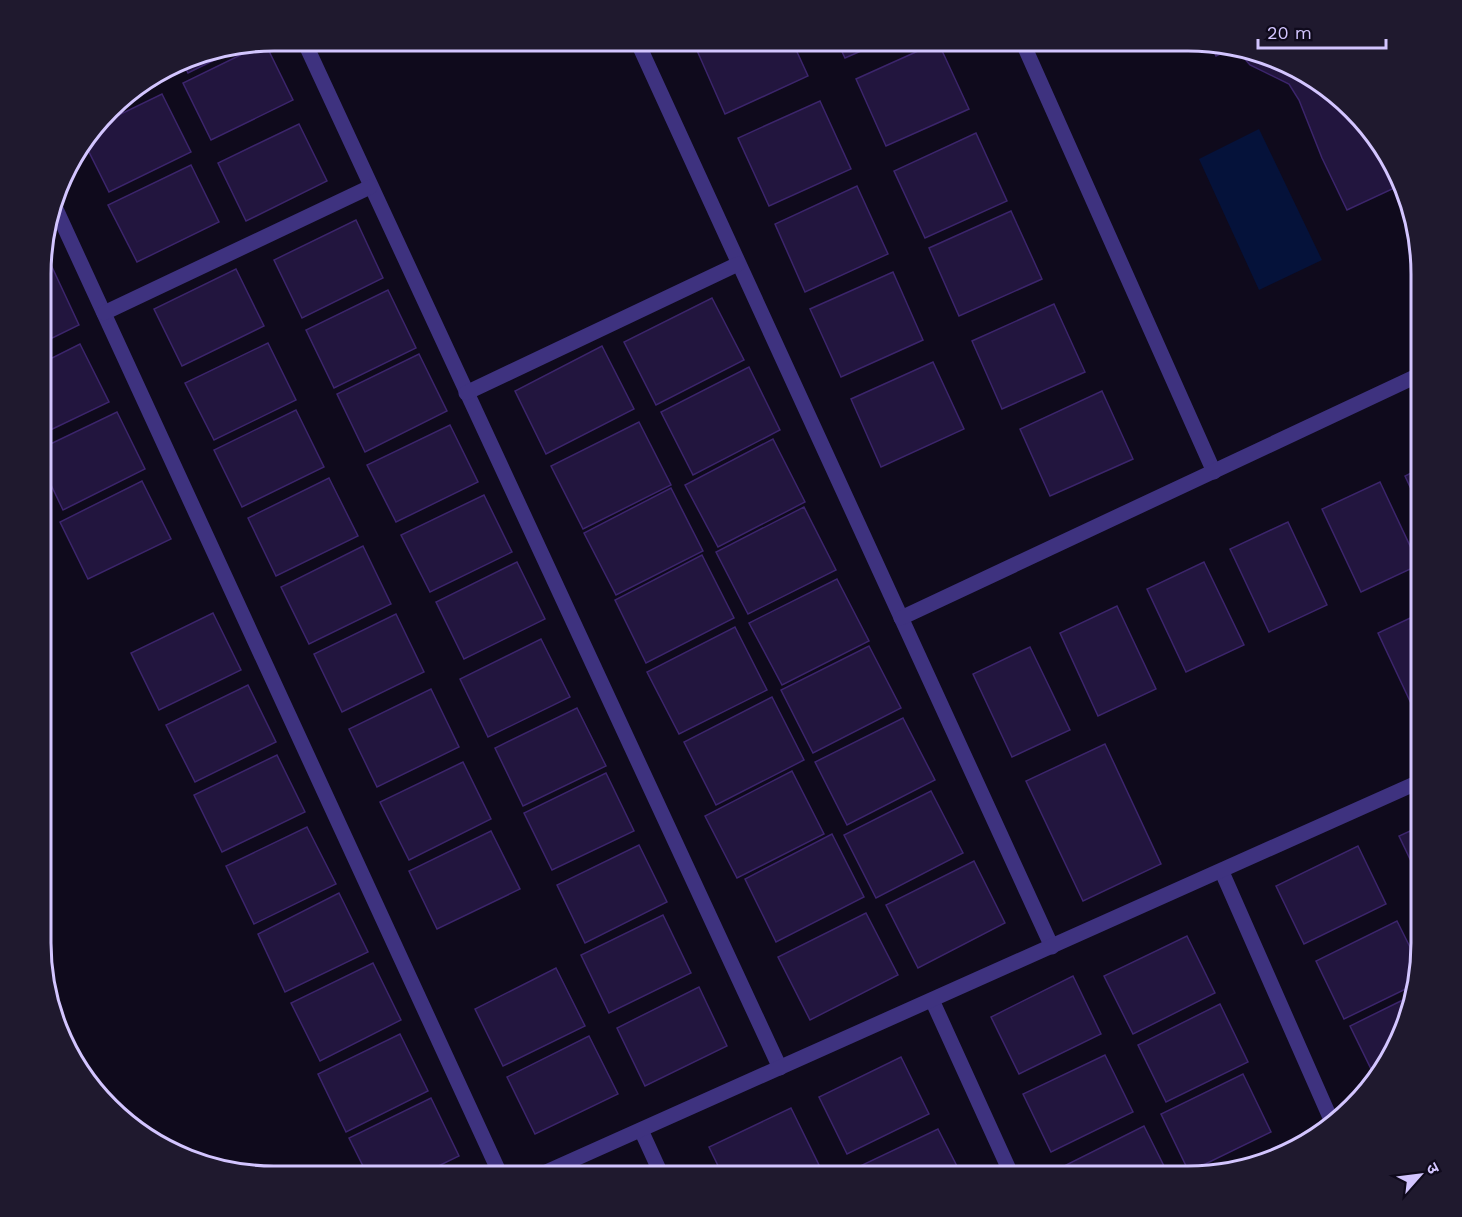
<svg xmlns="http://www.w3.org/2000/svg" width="1462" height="1217" font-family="'Work Sans','Noto Sans Devanagari',sans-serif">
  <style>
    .water { fill: #05123a }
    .building { fill: #22153e; stroke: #3c256c; stroke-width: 1.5 }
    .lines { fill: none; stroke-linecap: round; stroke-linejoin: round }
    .minor { stroke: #3e327f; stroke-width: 15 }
    .rim { fill: none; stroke: #d3c5ff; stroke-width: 3 }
  </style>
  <rect width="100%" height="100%" fill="#0f0a1c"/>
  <path class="water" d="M 1259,129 L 1322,260 L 1259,290 L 1199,159 Z"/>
  <g class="building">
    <path d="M 707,41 L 792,41 L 808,76 L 725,114 L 695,46 Z"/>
    <path d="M 837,41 L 884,41 L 845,58 Z"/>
    <path d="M 938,42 L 969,109 L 886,146 L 856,79 Z"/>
    <path d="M 265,43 L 293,100 L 211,140 L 183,83 Z"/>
    <path d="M 1211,43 L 1234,48 L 1216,56 Z"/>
    <path d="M 245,45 L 188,73 L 183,62 L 199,53 Z"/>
    <path d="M 1236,49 L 1278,58 L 1353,109 L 1403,184 L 1347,210 L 1322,158 L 1299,100 L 1289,84 L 1250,65 Z"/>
    <path d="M 152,80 L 155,86 L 113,107 L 120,98 Z"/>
    <path d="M 162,94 L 191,152 L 109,192 L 84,142 L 98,125 Z"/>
    <path d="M 820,101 L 851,169 L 769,206 L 738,138 Z"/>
    <path d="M 299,124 L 327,181 L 246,221 L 218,163 Z"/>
    <path d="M 976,133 L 1007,201 L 925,238 L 894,171 Z"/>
    <path d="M 191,165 L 219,222 L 137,262 L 108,205 Z"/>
    <path d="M 857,186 L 888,254 L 805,292 L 775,224 Z"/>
    <path d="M 1011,211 L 1042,279 L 959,316 L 929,248 Z"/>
    <path d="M 356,220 L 383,278 L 302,318 L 274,260 Z"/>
    <path d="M 52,267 L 79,325 L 42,343 L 42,272 Z"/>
    <path d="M 236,269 L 264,326 L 182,366 L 154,309 Z"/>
    <path d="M 893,272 L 923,340 L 841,377 L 810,309 Z"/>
    <path d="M 388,290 L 416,348 L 334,388 L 306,330 Z"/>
    <path d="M 712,298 L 744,360 L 656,405 L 624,342 Z"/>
    <path d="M 1054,304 L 1085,372 L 1002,409 L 972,341 Z"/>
    <path d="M 268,343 L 296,400 L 214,440 L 185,383 Z"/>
    <path d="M 80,344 L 109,402 L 42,434 L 42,363 Z"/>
    <path d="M 602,346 L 634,409 L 546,454 L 515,391 Z"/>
    <path d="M 419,354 L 447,411 L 365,452 L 337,394 Z"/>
    <path d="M 933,362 L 964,429 L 881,467 L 851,399 Z"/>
    <path d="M 749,367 L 780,430 L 693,475 L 661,412 Z"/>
    <path d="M 1102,391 L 1133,459 L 1050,496 L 1020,429 Z"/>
    <path d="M 296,410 L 324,467 L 242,507 L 214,450 Z"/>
    <path d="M 117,412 L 145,469 L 63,510 L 42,466 L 42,448 Z"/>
    <path d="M 639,422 L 671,485 L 583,529 L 551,466 Z"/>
    <path d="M 450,425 L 478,482 L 396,522 L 367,465 Z"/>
    <path d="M 773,439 L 805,502 L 718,547 L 685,485 Z"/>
    <path d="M 1421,468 L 1421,510 L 1405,476 Z"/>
    <path d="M 329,478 L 358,536 L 276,576 L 248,518 Z"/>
    <path d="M 142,481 L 171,539 L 88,579 L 60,522 Z"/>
    <path d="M 1380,482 L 1419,565 L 1361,592 L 1322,509 Z"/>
    <path d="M 671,488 L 703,551 L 616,595 L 584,533 Z"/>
    <path d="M 484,495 L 512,552 L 430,592 L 401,535 Z"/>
    <path d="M 804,507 L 836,570 L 748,614 L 716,552 Z"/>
    <path d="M 1288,522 L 1327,605 L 1269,632 L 1230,549 Z"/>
    <path d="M 363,546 L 391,604 L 309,644 L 281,587 Z"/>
    <path d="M 702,555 L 734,618 L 646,663 L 615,600 Z"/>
    <path d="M 517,562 L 545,619 L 464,659 L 436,602 Z"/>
    <path d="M 1204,562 L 1244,645 L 1186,672 L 1147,589 Z"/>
    <path d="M 837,579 L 869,641 L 782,685 L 749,623 Z"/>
    <path d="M 1117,606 L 1156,689 L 1098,716 L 1060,633 Z"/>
    <path d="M 213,613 L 241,670 L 159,710 L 131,653 Z"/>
    <path d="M 1421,613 L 1421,714 L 1417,716 L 1378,633 Z"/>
    <path d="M 396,614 L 424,672 L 342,712 L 314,654 Z"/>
    <path d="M 735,627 L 767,690 L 679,734 L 647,672 Z"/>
    <path d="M 541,639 L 570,697 L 488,737 L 460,679 Z"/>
    <path d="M 869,646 L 901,708 L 813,753 L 781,690 Z"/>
    <path d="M 1030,647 L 1070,730 L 1012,757 L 973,674 Z"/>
    <path d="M 248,685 L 276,742 L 195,782 L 166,725 Z"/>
    <path d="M 431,689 L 459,747 L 377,787 L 349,729 Z"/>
    <path d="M 772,697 L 804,760 L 716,805 L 684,742 Z"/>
    <path d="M 577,708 L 606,766 L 523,806 L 495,748 Z"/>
    <path d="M 903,718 L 935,780 L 847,825 L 815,762 Z"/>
    <path d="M 1105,744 L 1161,864 L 1083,901 L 1026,781 Z"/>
    <path d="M 277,755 L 305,812 L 222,852 L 194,795 Z"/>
    <path d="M 463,762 L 491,819 L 409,860 L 380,802 Z"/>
    <path d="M 792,771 L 824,834 L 737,878 L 705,816 Z"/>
    <path d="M 606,773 L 634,831 L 552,870 L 524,813 Z"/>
    <path d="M 931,791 L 963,853 L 876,898 L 844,835 Z"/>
    <path d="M 1421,826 L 1421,882 L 1399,836 Z"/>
    <path d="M 307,827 L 336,884 L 254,924 L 226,866 Z"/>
    <path d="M 491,831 L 520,889 L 437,929 L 409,871 Z"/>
    <path d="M 832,834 L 864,897 L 776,942 L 745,879 Z"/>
    <path d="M 639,845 L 667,902 L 585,943 L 557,885 Z"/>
    <path d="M 1358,846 L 1386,904 L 1304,944 L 1276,886 Z"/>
    <path d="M 974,861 L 1005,923 L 918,968 L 886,905 Z"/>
    <path d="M 339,893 L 368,952 L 285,992 L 258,934 Z"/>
    <path d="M 866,913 L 898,975 L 810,1020 L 778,957 Z"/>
    <path d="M 663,915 L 691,973 L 609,1013 L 581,955 Z"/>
    <path d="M 1397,921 L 1419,965 L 1414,985 L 1344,1019 L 1316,961 Z"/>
    <path d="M 1187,936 L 1215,993 L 1133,1034 L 1104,976 Z"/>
    <path d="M 373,963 L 401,1020 L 320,1061 L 291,1003 Z"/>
    <path d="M 556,968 L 585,1026 L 503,1066 L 475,1009 Z"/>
    <path d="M 1073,976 L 1101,1034 L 1019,1074 L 991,1017 Z"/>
    <path d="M 699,987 L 727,1046 L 645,1086 L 617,1028 Z"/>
    <path d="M 1411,996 L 1398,1046 L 1375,1077 L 1350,1026 Z"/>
    <path d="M 1220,1004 L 1248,1062 L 1166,1102 L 1138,1045 Z"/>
    <path d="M 400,1034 L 428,1091 L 346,1132 L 318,1074 Z"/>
    <path d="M 589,1036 L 618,1094 L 535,1134 L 507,1077 Z"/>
    <path d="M 1105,1055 L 1133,1112 L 1051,1152 L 1023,1094 Z"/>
    <path d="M 901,1057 L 929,1114 L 847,1154 L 819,1097 Z"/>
    <path d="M 1243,1074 L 1271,1132 L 1189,1172 L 1161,1114 Z"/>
    <path d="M 431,1098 L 459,1156 L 418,1176 L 368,1176 L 349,1138 Z"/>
    <path d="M 791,1108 L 819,1165 L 796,1176 L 723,1176 L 709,1147 Z"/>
    <path d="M 1144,1126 L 1169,1176 L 1067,1176 L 1062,1167 Z"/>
    <path d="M 938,1129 L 962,1176 L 860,1176 L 856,1168 Z"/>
    <path d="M 1280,1145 L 1284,1154 L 1278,1159 L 1236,1167 Z"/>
  </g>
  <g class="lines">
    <g class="minor">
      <path d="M 304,41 L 780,1068"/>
      <path d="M 637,41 L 1052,947"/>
      <path d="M 1022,41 L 1214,472"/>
      <path d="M 55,207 L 501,1176"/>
      <path d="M 104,313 L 370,187"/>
      <path d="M 466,393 L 738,264"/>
      <path d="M 901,618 L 1421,374"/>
      <path d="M 1222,872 L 1332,1122"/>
      <path d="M 932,1000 L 1012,1176"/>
      <path d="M 641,1130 L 662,1176"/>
      <path d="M 537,1176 L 1421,781"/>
    </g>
  </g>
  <path d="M0 0H1462V1217H0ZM274 51H1188A223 223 0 0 1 1411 274V943A223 223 0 0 1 1188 1166H274A223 223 0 0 1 51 943V274A223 223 0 0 1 274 51Z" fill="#1f192e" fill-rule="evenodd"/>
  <path class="rim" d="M274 51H1188A223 223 0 0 1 1411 274V943A223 223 0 0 1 1188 1166H274A223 223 0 0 1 51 943V274A223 223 0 0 1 274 51Z"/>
  <g transform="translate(1420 1175) rotate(62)" stroke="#0f0a1c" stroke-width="4.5" paint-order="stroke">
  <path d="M0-4.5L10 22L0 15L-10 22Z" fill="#d3c5ff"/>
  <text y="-9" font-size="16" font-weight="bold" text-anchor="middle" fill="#d3c5ff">उ</text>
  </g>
  <path d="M1258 39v9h128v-9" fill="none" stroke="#d3c5ff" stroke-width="3"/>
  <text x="1267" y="39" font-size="18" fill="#d3c5ff" stroke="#0f0a1c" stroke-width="4.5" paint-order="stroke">20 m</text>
</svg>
